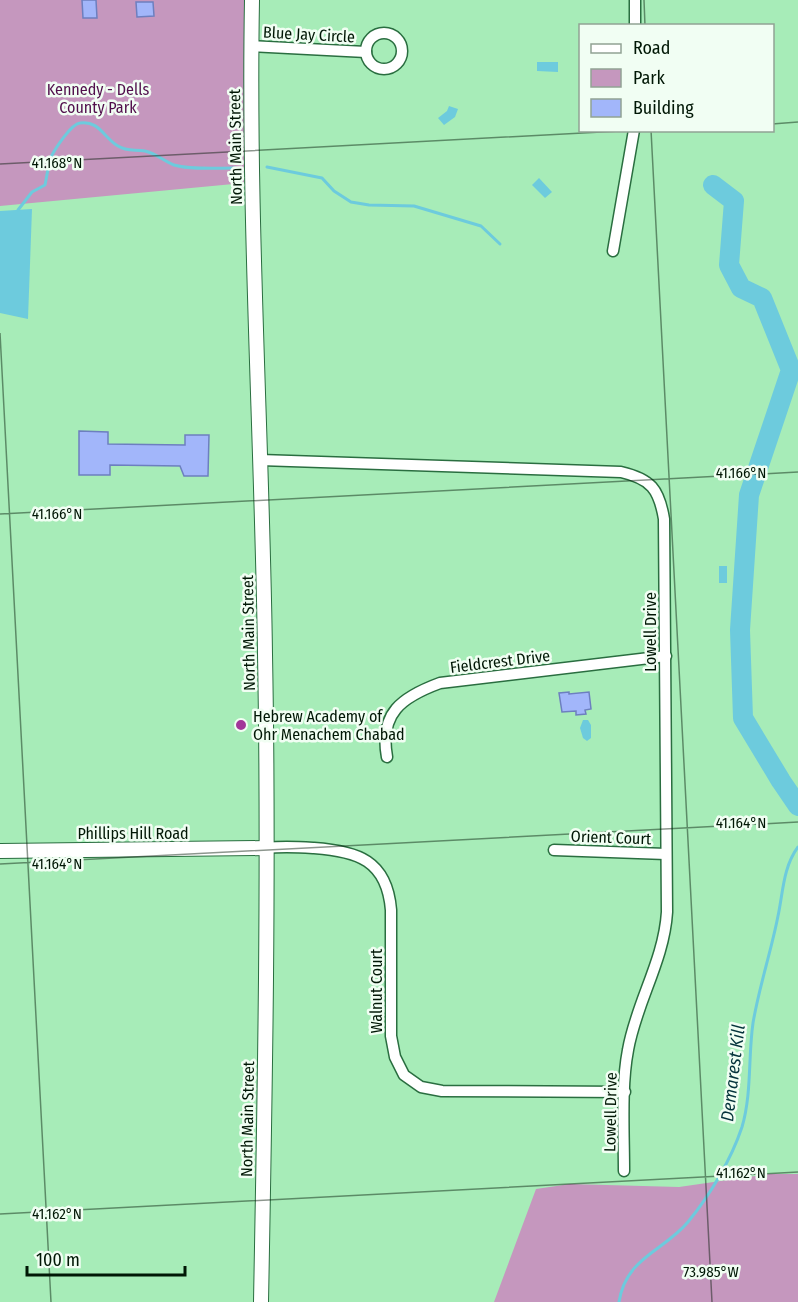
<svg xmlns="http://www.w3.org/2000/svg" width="798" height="1302" font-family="'Fira Sans Condensed',sans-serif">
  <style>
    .green { fill: #c597be }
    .water { fill: #6dcbdd }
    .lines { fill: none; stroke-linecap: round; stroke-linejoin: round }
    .stream { stroke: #6dcbdd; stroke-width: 3 }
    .river { stroke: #6dcbdd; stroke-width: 20 }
    .building { fill: #a2b6fa; stroke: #6d7fbf; stroke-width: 1.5 }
    .minor-casing { stroke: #2a6e40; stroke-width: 13 }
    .tertiary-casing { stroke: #2a6e40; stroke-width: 16 }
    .minor { stroke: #fff; stroke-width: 10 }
    .tertiary { stroke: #fff; stroke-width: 14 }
    .ticks { fill: none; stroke: #001705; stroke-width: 1.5; stroke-opacity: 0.45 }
    .poi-dot { fill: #a23799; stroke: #f1fef3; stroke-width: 2 }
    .labels { text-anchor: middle; stroke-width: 5; stroke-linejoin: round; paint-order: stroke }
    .street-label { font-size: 16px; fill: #001705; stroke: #f1fef3 }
    .park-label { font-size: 16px; fill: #510e4c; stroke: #f1fef3 }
    .poi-label { font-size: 16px; fill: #001705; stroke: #f1fef3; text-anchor: start }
    .water-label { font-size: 18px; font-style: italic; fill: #04333b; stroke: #f1fef3 }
    .ticks-label { font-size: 15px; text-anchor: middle; fill: #001705; stroke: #f1fef3; stroke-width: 5; stroke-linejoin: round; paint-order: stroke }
  </style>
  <rect width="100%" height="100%" fill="#a7ecb8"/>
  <g class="green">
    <path d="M 0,0 L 249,0 L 244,183 L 0,206 Z"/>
    <path d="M 770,1174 L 798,1174 L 798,1302 L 494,1302 L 536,1189 L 570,1184 L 679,1187 Z"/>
  </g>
  <g class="water">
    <path d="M 537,62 L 558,62 L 558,72 L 537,71 Z"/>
    <path d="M 449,106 L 458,109 L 455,117 L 444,125 L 438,118 L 447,111 Z"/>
    <path d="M 539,178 L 552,192 L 545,198 L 532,185 Z"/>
    <path d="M 32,209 L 28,319 L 0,313 L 0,211 Z"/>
    <rect x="719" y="566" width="8" height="17"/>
    <path d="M 583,720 L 588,720 L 591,725 L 591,738 L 587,741 L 583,738 L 580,728 Z"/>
  </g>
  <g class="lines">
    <g class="stream">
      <path d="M 267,167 L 322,178 L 334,191 L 351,202 L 369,205 L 414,206 L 481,226 L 500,244"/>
      <path d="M 18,210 L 32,192 L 45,185 C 47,176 48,166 51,157 C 55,149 71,124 80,123 C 99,120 104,138 118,146 C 127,152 135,149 145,151 C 155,153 164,161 174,165 C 193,170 215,168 235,168"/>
      <path d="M 619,1302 C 626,1257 664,1251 688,1222 C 710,1195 731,1160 742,1127 C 752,1093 748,1057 753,1023 C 759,987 771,952 778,916 C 783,893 783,867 798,847"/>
    </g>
    <path class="river" d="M 713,185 L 734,201 L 729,265 L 741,288 L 762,298 L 791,370 L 749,495 L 740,630 L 743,718 L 781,781 L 798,806"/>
  </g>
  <g class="building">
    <path d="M 82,0 L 96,0 L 97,18 L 83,18 Z"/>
    <path d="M 136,2 L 153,2 L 154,16 L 137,17 Z"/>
    <path d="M 79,431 L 108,432 L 108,444 L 185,445 L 185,435 L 209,435 L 208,476 L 184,476 L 180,466 L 110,465 L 110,475 L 79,475 Z"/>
    <path d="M 569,692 L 569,694 L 589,692 L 591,709 L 585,710 L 586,714 L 576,715 L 576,711 L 562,712 L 559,693 Z"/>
  </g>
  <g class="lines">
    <defs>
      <g id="minor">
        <path d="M 635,0 L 635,26"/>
        <circle cx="384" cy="51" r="18"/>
        <path d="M 251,46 L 366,52"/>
        <path d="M 613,251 L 634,130"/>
        <path d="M 260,460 L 621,472 C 651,479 659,489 664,519 L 667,912 C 664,961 636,1003 628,1050 C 621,1086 624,1134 624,1171"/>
        <path d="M 387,757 C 379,713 402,697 440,683 L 666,656"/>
        <path d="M 267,848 C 283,846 298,847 314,848 C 357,851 387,860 391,910 L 391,1036 L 395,1057 L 404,1075 L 421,1087 L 442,1091 L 625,1092"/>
        <path d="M 554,850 L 666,854"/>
      </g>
      <g id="tertiary">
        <path d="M 252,0 C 248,218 262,436 265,654 C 269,870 265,1086 261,1302"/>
        <path d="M 0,851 L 267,848"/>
      </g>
    </defs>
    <use href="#minor" class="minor-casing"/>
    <use href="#tertiary" class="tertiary-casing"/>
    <use href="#minor" class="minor"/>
    <use href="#tertiary" class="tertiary"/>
  </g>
  <path class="ticks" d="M 644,0 L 645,26M 772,124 L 798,122M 651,130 L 712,1302M 0,164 L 639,130M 0,333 L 51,1302M 0,514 L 798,472M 0,864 L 798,822M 0,1214 L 798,1172"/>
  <circle class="poi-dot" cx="241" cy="725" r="6"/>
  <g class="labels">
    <g class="street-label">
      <text transform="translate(309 34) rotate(3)" y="6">Blue Jay Circle</text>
      <text transform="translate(235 147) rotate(-91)" y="6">North Main Street</text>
      <text transform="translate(650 632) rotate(-90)" y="6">Lowell Drive</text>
      <text transform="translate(248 633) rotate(-91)" y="6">North Main Street</text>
      <text transform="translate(500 661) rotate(-7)" y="6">Fieldcrest Drive</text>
      <text x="133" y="839">Phillips Hill Road</text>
      <text transform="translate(611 837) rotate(2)" y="6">Orient Court</text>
      <text transform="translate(376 991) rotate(-90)" y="6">Walnut Court</text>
      <text transform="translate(610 1112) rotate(-89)" y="6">Lowell Drive</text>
      <text transform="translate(247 1119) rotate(-89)" y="6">North Main Street</text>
    </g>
    <g class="park-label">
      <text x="98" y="95">Kennedy - Dells<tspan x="98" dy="18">County Park</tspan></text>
    </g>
    <g class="poi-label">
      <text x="253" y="722">Hebrew Academy of<tspan x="253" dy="18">Ohr Menachem Chabad</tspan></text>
    </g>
    <g class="water-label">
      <text transform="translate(733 1073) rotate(-83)" y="6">Demarest Kill</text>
    </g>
  </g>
  <g class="ticks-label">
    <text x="57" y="168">41.168°N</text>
    <text x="741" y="478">41.166°N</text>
    <text x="57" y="519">41.166°N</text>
    <text x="741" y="828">41.164°N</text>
    <text x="57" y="869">41.164°N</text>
    <text x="741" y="1178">41.162°N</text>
    <text x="57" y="1219">41.162°N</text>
    <text x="711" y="1277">73.985°W</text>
  </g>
  <rect x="579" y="24" width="195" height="108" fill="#f1fef3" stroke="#91a294" stroke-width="1.5"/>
  <rect x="591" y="44" width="30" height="9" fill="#ffffff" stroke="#91a294" stroke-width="1.5"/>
  <text x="633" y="54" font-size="18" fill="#001705">Road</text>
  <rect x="591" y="69" width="30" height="18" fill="#c597be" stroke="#91a294" stroke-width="1.5"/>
  <text x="633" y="84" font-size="18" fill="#001705">Park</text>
  <rect x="591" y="99" width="30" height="18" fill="#a2b6fa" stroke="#91a294" stroke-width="1.5"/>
  <text x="633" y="114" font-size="18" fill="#001705">Building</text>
  <path d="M27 1266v9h158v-9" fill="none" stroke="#001705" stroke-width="3"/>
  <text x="36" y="1266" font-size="18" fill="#001705" stroke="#f1fef3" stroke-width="4.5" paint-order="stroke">100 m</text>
</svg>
